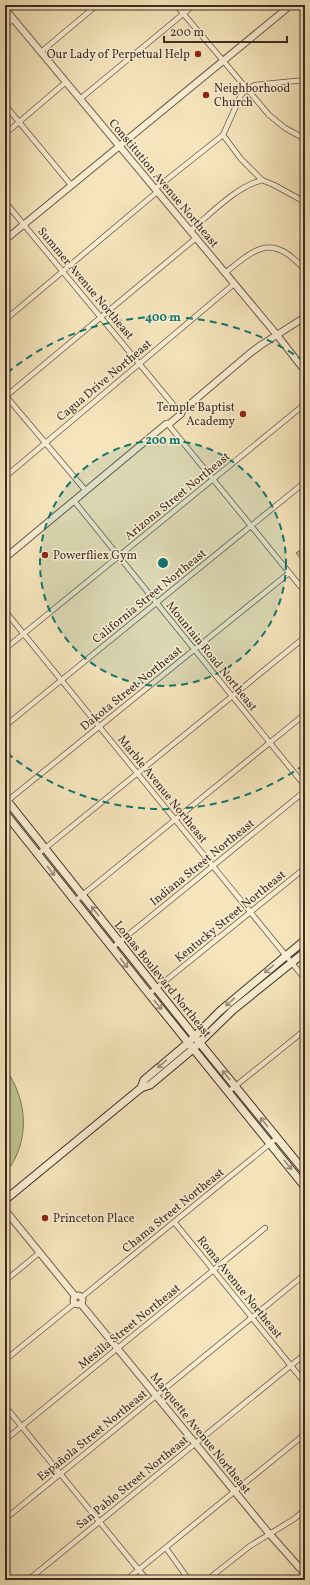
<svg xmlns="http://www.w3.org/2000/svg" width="310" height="1585" font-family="Vollkorn,serif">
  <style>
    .green { fill: #bdc490; stroke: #7d785a }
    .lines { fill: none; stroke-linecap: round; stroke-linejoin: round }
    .minor-casing { stroke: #6b5a49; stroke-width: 6 }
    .tertiary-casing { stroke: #6b5a49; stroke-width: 8 }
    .secondary-casing { stroke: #3d2c23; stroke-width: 9 }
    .minor { stroke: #f9eed3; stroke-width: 4.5 }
    .tertiary { stroke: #f9eed3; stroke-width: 6 }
    .secondary { stroke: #f9eed3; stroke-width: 7 }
    .oneway { stroke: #9b8d7b }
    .ring { fill: none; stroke: #0f766e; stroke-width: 2; stroke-dasharray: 7 5 }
    .poi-dot { fill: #8f2418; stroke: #f9eed3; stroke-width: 1.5 }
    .labels { text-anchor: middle; stroke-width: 3; stroke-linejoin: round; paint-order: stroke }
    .poi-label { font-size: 12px; fill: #3d2c23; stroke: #f9eed3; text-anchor: start }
    .street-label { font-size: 12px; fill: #3d2c23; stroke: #f9eed3 }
    .centre { fill: #0f766e; stroke: #f9eed3; stroke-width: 2 }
    .ring-label { font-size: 12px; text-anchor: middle; font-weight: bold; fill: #0f766e; stroke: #f9eed3; stroke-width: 3; stroke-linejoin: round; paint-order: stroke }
  </style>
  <rect width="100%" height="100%" fill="#f6e5bc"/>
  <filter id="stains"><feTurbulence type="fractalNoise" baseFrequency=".005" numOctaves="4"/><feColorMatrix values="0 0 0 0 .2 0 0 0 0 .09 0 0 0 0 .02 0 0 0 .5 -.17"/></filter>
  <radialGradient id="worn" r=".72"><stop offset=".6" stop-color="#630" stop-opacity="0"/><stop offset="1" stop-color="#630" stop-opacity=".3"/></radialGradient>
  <g class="green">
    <path d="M 302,549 L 305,552 L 305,560 L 303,562 L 296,553 Z"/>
    <path d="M 5,1068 C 28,1100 31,1142 5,1174 L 5,1143 L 9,1123 L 5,1099 Z"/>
  </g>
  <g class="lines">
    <defs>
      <g id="minor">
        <path d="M 176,5 L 269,115 L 285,128 L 305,139"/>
        <path d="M 5,26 L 13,19"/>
        <path d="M 41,52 L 97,5"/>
        <path d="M 80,99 L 194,5"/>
        <path d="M 5,105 L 71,185"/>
        <path d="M 5,134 L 66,82"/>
        <path d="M 223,135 L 241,159 L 262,180 L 274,185 L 305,202"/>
        <path d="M 155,189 L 223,135 L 241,95 L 247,89 L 255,85 L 305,80"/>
        <path d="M 5,202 L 181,414"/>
        <path d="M 190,231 C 212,213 234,188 262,180"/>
        <path d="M 225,273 C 257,247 272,233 305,270"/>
        <path d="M 5,320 L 157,192"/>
        <path d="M 5,395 L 86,491"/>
        <path d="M 5,397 L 196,238"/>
        <path d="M 167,423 L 305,592"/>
        <path d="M 5,477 L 234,284"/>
        <path d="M 74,501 L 305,786"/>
        <path d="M 5,611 L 305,979"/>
        <path d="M 5,649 L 305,404"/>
        <path d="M 5,726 L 305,482"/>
        <path d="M 6,802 L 289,573"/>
        <path d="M 38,854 L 305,637"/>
        <path d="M 75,901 L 305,714"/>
        <path d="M 112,948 L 305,791"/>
        <path d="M 149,994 L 305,868"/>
        <path d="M 300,1034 L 305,1039"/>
        <path d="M 228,1092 L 305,1030"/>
        <path d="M 175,1223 L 305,1383"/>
        <path d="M 5,1281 L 39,1253"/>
        <path d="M 82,1297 L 277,1138"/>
        <path d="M 5,1360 L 75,1303"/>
        <path d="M 5,1406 L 147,1580"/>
        <path d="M 5,1440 L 265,1228"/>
        <path d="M 5,1519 L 304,1275"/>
        <path d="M 166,1548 L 189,1580"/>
        <path d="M 28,1580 L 305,1354"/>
        <path d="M 126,1580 L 305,1434"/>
        <path d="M 207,1580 L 250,1546 L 294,1519 L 305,1510"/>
        <path d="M 297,1580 L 305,1576"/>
      </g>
      <g id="tertiary">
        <path d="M 5,9 L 277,335 L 305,371"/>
        <path d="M 5,240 L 291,5"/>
        <path d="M 5,558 L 166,424 L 169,424 L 181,414 L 182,411 L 249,354 L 261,345 L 305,317"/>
        <path d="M 5,1210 L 75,1296"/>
        <circle cx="78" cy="1300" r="4.5"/>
        <path d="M 81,1304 L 267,1531 L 305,1574"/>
      </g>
      <g id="secondary">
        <path d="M 5,798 L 195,1037 L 305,1172"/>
        <path d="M 5,813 L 149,994 L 305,1187"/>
        <path d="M 141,1088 L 150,1085 L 193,1049 L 233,1010 L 305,952"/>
        <path d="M 5,1200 L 141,1088 L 144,1080 L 188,1043 L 220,1011 L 305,940"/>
      </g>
    </defs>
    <use href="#minor" class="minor-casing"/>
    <use href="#tertiary" class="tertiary-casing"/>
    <use href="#secondary" class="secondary-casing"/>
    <use href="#minor" class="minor"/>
    <use href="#tertiary" class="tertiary"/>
    <use href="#secondary" class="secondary"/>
  </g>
  <defs><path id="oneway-shaft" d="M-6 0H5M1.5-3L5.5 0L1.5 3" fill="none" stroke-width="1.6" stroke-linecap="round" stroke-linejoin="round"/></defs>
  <g class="oneway">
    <use href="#oneway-shaft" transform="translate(51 871) rotate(52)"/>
    <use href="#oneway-shaft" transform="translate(95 911) rotate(-128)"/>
    <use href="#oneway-shaft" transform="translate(124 963) rotate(52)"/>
    <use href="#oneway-shaft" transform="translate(269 969) rotate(141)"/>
    <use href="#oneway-shaft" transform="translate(230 1002) rotate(139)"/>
    <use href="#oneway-shaft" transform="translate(158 1005) rotate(51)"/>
    <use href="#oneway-shaft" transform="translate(162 1064) rotate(140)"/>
    <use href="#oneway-shaft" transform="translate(226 1075) rotate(-129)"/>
    <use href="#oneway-shaft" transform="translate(264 1122) rotate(-129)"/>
    <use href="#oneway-shaft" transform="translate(288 1165) rotate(51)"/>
  </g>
  <circle cx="163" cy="563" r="123" fill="#0f766e" fill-opacity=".12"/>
  <g class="ring">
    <circle cx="163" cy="563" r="123"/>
    <path d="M304 765A246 246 0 0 1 7 753M7 373A246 246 0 0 1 304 361"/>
  </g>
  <g class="poi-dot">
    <circle cx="198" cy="54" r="4"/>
    <circle cx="206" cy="95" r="4"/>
    <circle cx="243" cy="414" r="4"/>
    <circle cx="45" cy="555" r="4"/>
    <circle cx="45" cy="1218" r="4"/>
  </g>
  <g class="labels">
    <g class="poi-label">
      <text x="190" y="58" text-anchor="end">Our Lady of Perpetual Help</text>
      <text x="214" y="92">Neighborhood<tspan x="214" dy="14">Church</tspan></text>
      <text x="235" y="411" text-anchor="end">Temple Baptist<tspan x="235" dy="14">Academy</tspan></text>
      <text x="53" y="559">Powerfliex Gym</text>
      <text x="53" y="1222">Princeton Place</text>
    </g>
    <g class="street-label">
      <text transform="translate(164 183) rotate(50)" y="4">Constitution Avenue Northeast</text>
      <text transform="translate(86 283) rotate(50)" y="4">Summer Avenue Northeast</text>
      <text transform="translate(104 380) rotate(-40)" y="4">Cagua Drive Northeast</text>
      <text transform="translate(177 496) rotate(-39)" y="4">Arizona Street Northeast</text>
      <text transform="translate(149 596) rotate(-39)" y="4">California Street Northeast</text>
      <text transform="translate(212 656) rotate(51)" y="4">Mountain Road Northeast</text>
      <text transform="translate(131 688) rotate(-39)" y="4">Dakota Street Northeast</text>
      <text transform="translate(163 789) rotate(51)" y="4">Marble Avenue Northeast</text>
      <text transform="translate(202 862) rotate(-39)" y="4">Indiana Street Northeast</text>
      <text transform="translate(230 916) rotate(-39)" y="4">Kentucky Street Northeast</text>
      <text transform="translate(163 979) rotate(51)" y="4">Lomas Boulevard Northeast</text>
      <text transform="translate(173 1210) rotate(-39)" y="4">Chama Street Northeast</text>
      <text transform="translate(240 1287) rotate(51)" y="4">Roma Avenue Northeast</text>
      <text transform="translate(129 1326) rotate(-39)" y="4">Mesilla Street Northeast</text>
      <text transform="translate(201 1433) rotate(51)" y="4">Marquette Avenue Northeast</text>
      <text transform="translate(92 1435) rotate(-39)" y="4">Española Street Northeast</text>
      <text transform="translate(132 1482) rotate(-39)" y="4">San Pablo Street Northeast</text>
    </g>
  </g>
  <circle cx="163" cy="563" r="6" class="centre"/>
  <g class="ring-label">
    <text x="163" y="321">400 m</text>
    <text x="163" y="444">200 m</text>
  </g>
  <rect width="310" height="1585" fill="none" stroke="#f6e5bc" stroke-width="20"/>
  <rect x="6" y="6" width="298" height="1573" fill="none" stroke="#3d2c23" stroke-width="2"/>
  <rect x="10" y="10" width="290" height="1565" fill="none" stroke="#3d2c23"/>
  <path d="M164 36v6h123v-6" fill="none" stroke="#3d2c23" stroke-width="2"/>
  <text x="170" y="36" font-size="12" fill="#3d2c23" stroke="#f9eed3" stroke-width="3" paint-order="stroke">200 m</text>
  <rect width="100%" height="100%" filter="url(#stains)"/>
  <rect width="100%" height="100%" fill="url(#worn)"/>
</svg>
